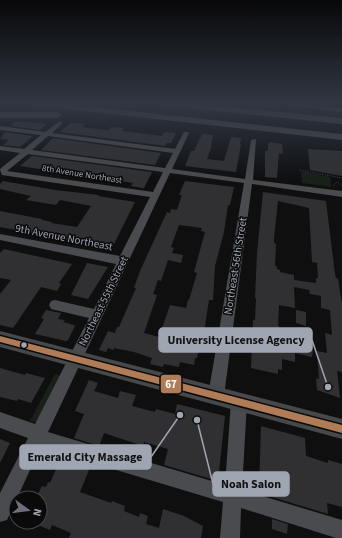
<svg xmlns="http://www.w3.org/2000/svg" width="342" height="538" font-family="'Source Sans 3',sans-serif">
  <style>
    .green { fill: #19201a }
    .building { fill: #303032; fill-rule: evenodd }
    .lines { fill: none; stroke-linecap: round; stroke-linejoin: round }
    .path { stroke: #45474a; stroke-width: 1; stroke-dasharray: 1 1.5; stroke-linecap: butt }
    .minor { fill: #4a4b4f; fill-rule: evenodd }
    .major { fill: #46484a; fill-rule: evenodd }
    .highway { fill: #46474a; fill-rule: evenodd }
    .bus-1-casing { stroke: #0a0a0b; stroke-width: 3 }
    .bus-1 { fill: #b07c57; fill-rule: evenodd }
    .bus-dot { fill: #9fa5b1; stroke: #0a0a0b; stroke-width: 1.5 }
    .labels { text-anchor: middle; stroke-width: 3; stroke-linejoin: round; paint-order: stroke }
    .far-street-label { font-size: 9px; fill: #9fa5b1; stroke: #0a0a0b }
    .street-label { font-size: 11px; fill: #9fa5b1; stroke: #0a0a0b }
    .leader { fill: none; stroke: #9fa5b1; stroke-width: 1.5 }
    .callout-dot { fill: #9fa5b1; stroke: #0a0a0b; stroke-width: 1.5 }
    .callout { fill: #9fa5b1; stroke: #9fa5b1; stroke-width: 1.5 }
    .callout-label { font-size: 12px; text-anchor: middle; font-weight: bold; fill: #111 }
    .line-badge { stroke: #0a0a0b; stroke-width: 1.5 }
    .badge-label { font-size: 11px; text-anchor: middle; font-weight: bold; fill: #fff }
  </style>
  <rect width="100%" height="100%" fill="#0f0f10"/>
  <g class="green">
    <path d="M 301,171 L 330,177 L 331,187 L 302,183 Z"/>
    <path d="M 55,374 L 61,376 L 37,422 L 30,421 Z"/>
  </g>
  <g class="building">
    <path d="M 15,122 L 30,122 L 47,124 L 40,130 L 11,126 Z"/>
    <path d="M 71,123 L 85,124 L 82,127 L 88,128 L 108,130 L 111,127 L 124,128 L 122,131 L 162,136 L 165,132 L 176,133 L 171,143 L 167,143 L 165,146 L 59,132 Z"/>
    <path d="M 5,132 L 33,136 L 20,147 L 3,145 L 9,140 L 0,139 Z"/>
    <path d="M 202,134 L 213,135 L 211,145 L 212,145 L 207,159 L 224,161 L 231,137 L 241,138 L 240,144 L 241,144 L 236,172 L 185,166 L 191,151 L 194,151 Z"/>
    <path d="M 53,138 L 161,153 L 155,165 L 41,150 Z"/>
    <path d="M 270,142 L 282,144 L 283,154 L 279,153 L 277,178 L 265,177 L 265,151 L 268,151 L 268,144 Z"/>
    <path d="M 308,149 L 342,151 L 342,176 L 310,170 Z"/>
    <path d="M 32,156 L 33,156 L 152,172 L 144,188 L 142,188 L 131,186 L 133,183 L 20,166 Z"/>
    <path d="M 3,181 L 55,190 L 99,195 L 98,196 L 135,202 L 111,250 L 97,247 L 99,244 L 83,241 L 82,243 L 0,227 L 0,211 L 42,219 L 42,220 L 52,222 L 51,223 L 77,227 L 91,206 L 60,200 L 56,205 L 26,200 L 31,196 L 0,189 L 0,184 Z"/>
    <path d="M 185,181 L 234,187 L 230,205 L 228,205 L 224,232 L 215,266 L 213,300 L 209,300 L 204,332 L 203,332 L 197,358 L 195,358 L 194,365 L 180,362 L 179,367 L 164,364 L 163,367 L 150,364 L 152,358 L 134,352 L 114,348 L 113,350 L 108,348 L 106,352 L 99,350 L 108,331 L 115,333 L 117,327 L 119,327 L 136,288 L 134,288 L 136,282 L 140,271 L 167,212 L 170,213 L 171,209 L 177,210 L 182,195 L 179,195 ZM 179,225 L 202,228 L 201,231 L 205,232 L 194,272 L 197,273 L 189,300 L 188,300 L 186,308 L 170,305 L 159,337 L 144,333 L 157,295 L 153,294 L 158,280 L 161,281 L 168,260 L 181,263 L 183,255 L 172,253 L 174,248 L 171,247 Z"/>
    <path d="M 263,192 L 326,201 L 335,274 L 336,278 L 338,279 L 342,304 L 342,372 L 337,371 L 340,398 L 317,390 L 316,378 L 319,379 L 317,351 L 327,353 L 325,333 L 332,335 L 330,310 L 321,308 L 321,296 L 310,294 L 309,290 L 294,287 L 295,308 L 279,305 L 278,325 L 280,329 L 280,343 L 297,347 L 296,342 L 311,345 L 311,350 L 313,350 L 312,357 L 295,353 L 295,362 L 282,359 L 282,370 L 278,369 L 278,374 L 251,368 L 253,320 L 255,320 L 256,298 L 255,298 L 257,253 ZM 278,201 L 309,208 L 312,262 L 317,263 L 318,278 L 316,278 L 316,283 L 294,280 L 294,275 L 280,272 L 280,270 L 277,269 L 277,266 L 275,266 L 276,244 L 274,243 L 274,238 Z"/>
    <path d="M 4,249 L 72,264 L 59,283 L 61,284 L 57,291 L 41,287 L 13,328 L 0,325 L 0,294 L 11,280 L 0,278 L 0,253 Z"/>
    <path d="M 87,263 L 108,267 L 88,299 L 71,295 Z"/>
    <path d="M 46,310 L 61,313 L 58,319 L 65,320 L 63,322 L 74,325 L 75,326 L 68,340 L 66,341 L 35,334 L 44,319 L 41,318 Z"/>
    <path d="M 296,310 L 306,312 L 306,326 L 296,323 Z"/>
    <path d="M 0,368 L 25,375 L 26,373 L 45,378 L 31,403 L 18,399 L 17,401 L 0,397 Z"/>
    <path d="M 89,380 L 98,383 L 94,391 L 118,398 L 120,391 L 136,395 L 132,406 L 155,412 L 156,409 L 175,414 L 177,404 L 225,416 L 218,481 L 164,465 L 168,449 L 144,442 L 143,446 L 104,433 L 99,446 L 74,438 L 84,414 L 75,411 Z"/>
    <path d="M 261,426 L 305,438 L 306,456 L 328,463 L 328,460 L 342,464 L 342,507 L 327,503 L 328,514 L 262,494 L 262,489 L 259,488 Z"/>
    <path d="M 0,439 L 10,443 L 0,463 Z"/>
    <path d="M 59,454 L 91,465 L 80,492 L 111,503 L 112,501 L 125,506 L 124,511 L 139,517 L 140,513 L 148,516 L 146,524 L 159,528 L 163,509 L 184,516 L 203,526 L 201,538 L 69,538 L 71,533 L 52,525 L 50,530 L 40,526 L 40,497 L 37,496 L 42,486 L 46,487 L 48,482 L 50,483 L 57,467 L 54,466 Z"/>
    <path d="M 272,519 L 288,524 L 287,534 L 272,529 Z"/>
  </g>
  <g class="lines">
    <g class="path">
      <path d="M 300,170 L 342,178"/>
      <path d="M 333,186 L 337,182 L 342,186"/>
    </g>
    <g class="minor">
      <path d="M 268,103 L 291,103 L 342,108 L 342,112 Z"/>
      <path d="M 60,121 L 63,123 L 52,133 L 175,149 L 184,132 L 188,132 L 189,133 L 172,169 L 245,179 L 251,140 L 256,139 L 253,180 L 342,191 L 342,197 L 252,184 L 224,396 L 221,401 L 216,404 L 211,401 L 208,396 L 244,183 L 170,173 L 48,432 L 225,485 L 231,402 L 234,397 L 239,394 L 244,397 L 247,402 L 242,490 L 342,520 L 342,538 L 336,538 L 241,508 L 240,538 L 220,538 L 223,502 L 53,451 L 41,446 L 7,520 L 0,522 L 0,493 L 28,438 L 0,428 L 0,412 L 35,424 L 89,318 L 51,309 L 49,305 L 51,301 L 55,300 L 94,309 L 116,264 L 0,240 L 0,234 L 120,256 L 150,197 L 2,175 L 0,170 L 1,168 L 20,153 L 0,150 L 0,146 L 24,149 L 41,135 L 0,130 L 0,126 L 45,132 ZM 48,136 L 173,153 L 165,168 L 32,150 ZM 28,154 L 163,172 L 153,192 L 7,171 Z"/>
    </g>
    <path class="major" d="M 0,331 L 342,419 L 342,439 L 0,347 Z"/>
    <g class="highway">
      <path d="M 28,103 L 57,103 L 342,134 L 342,140 L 32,105 Z"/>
      <path d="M 155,103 L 187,103 L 342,118 L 342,124 L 159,105 Z"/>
      <path d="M 0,112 L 58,112 L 62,115 L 58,118 L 0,118 Z"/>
    </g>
    <defs>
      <path id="bus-1" d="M 0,336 L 342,425 L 342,433 L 0,342 Z"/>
    </defs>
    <use href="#bus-1" class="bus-1-casing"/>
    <use href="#bus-1" class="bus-1"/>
  </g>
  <linearGradient id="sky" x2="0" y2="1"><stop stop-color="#080809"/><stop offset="0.58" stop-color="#313742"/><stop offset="1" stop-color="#313742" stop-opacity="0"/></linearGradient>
  <rect width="342" height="179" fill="url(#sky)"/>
  <circle class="bus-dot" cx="24" cy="345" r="3.5"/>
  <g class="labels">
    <g class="far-street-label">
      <text transform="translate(82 174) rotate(9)" y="3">8th Avenue Northeast</text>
    </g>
    <g class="street-label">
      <text transform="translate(64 237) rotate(11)" y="4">9th Avenue Northeast</text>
      <text transform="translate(235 266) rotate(-81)" y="4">Northeast 56th Street</text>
      <text transform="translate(103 301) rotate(-64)" y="4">Northeast 55th Street</text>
    </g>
  </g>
  <path class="leader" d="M328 387L312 340M180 415L151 457M197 420L213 484"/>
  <g class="callout-dot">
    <circle cx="328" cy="387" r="4"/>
    <circle cx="180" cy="415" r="4"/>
    <circle cx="197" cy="420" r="4"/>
  </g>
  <g class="callout">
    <rect x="159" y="328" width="153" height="24" rx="4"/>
    <rect x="20" y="445" width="131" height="24" rx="4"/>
    <rect x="213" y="472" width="76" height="24" rx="4"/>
  </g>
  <g class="callout-label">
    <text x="236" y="344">University License Agency</text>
    <text x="85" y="461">Emerald City Massage</text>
    <text x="251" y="488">Noah Salon</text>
  </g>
  <rect class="line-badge" x="160" y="374" width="22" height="20" rx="4" fill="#b07c57"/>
  <g class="badge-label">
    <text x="171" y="388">67</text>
  </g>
  <g transform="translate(28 510) rotate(104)"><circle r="19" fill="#0a0a0b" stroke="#46484d"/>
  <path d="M0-3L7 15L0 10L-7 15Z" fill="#6d7079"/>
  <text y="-6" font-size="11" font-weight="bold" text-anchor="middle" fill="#9fa5b1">N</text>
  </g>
</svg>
